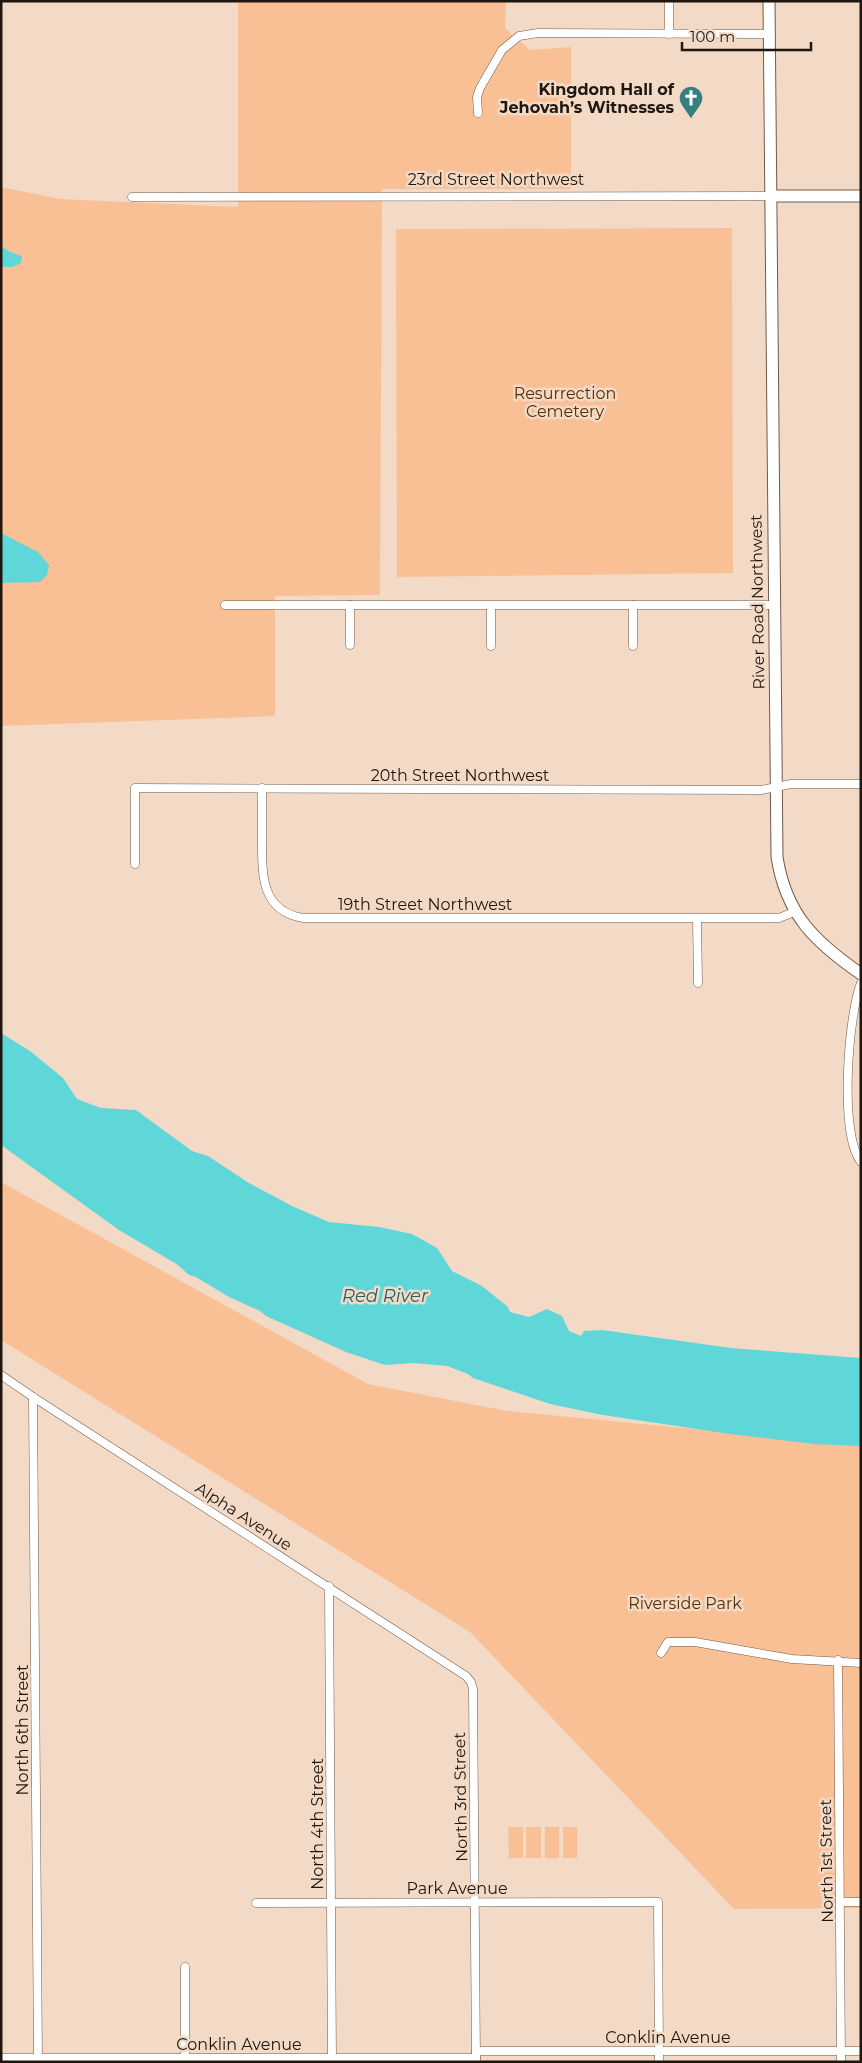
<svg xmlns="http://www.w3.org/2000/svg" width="862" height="2063" font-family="Montserrat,sans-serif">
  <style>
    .green { fill: #f9c095 }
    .water { fill: #5fd7d8 }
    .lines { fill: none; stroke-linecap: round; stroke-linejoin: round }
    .street-casing { stroke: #705a49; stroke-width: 9 }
    .secondary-casing { stroke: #705a49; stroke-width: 13 }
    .street { stroke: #fff; stroke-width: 8 }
    .secondary { stroke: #fff; stroke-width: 11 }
    .labels { text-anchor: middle; stroke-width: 5; stroke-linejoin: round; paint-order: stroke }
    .poi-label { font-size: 16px; font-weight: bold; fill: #1e160f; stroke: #f3dac6; text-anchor: end }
    .street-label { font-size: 16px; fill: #1e160f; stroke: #f3dac6 }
    .park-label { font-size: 16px; fill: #592e01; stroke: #f3dac6 }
    .water-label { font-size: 18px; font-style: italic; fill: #2c6060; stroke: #f3dac6 }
  </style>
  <rect width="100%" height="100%" fill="#f3dac6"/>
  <g class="green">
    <path d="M 238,1 L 506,1 L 505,28 L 530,50 L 571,47 L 571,189 L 382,189 L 380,595 L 275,596 L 275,716 L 1,726 L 1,187 L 60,199 L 238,207 Z"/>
    <path d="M 732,228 L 733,573 L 397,577 L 396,229 Z"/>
    <path d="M 1,1182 L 368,1384 L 507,1411 L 861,1445 L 861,1908 L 734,1909 L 470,1632 L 1,1340 Z"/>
    <path d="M 508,1827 L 523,1827 L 523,1858 L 509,1858 Z"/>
    <rect x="526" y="1827" width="15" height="31"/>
    <rect x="545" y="1827" width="14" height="31"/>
    <rect x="563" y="1827" width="14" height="31"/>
  </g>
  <g class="water">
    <path d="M 1,246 L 10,252 L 22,256 L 21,263 L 12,267 L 1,267 Z"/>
    <path d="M 1,533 L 38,552 L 49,565 L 47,575 L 40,582 L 1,583 Z"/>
    <path d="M 1,1033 L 30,1051 L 63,1078 L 77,1099 L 101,1108 L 136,1110 L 192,1151 L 208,1156 L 249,1183 L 292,1206 L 329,1222 L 379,1227 L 412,1234 L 437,1248 L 452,1271 L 482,1286 L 508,1307 L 510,1312 L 529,1317 L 547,1309 L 562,1316 L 569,1331 L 581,1336 L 584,1331 L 602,1330 L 731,1348 L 861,1358 L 861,1446 L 814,1444 L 730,1434 L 603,1415 L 550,1404 L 473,1378 L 468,1374 L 447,1366 L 413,1363 L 385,1365 L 346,1352 L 266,1316 L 260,1311 L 229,1297 L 196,1277 L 189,1275 L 178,1265 L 119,1230 L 1,1145 Z"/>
  </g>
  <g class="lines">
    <defs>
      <g id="street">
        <path d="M 669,1 L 669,34"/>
        <path d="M 478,113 L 477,97 L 480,88 L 502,50 L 519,36 L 538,33 L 769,34"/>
        <path d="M 132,197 L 770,196"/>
        <path d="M 225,605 L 773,605"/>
        <path d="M 350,605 L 350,645"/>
        <path d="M 491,606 L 491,646"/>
        <path d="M 633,646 L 633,605"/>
        <path d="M 262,788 C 262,806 262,824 262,842 C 262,877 262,911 303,918 L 779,918 L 794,912"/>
        <path d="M 135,864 L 135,788 L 761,790 L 791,784 L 861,784"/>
        <path d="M 697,919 L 698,983"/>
        <path d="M 861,983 C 848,1016 839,1134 861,1162"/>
        <path d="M 1,1375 L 33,1397 L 466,1676 L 471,1682 L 473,1689 L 476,2062"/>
        <path d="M 33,1397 L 38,2062"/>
        <path d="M 329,1586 L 332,2062"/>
        <path d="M 661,1653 L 668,1642 L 695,1642 L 792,1659 L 861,1663"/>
        <path d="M 838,1660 L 841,2062"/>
        <path d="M 840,1902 L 861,1902"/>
        <path d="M 256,1903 L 658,1902 L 659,2062"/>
        <path d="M 185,1967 L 185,2062"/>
        <path d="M 476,2051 L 861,2051"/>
        <path d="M 1,2058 L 476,2058"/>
      </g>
      <g id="secondary">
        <path d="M 769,1 L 777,857 C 786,915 815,942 861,974"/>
        <path d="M 770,196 L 861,196"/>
      </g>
    </defs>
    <use href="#street" class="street-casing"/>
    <use href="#secondary" class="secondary-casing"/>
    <use href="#street" class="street"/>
    <use href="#secondary" class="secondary"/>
  </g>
  <defs>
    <symbol id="church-pin" viewBox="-11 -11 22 30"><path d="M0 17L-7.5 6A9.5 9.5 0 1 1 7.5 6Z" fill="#367f7f" stroke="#f3dac6"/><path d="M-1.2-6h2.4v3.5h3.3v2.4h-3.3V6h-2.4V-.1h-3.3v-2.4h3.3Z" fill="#fff"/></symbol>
  </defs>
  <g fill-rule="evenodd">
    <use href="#church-pin" x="677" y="84" width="28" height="38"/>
  </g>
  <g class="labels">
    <g class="poi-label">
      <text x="674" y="95">Kingdom Hall of<tspan x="674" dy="18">Jehovah’s Witnesses</tspan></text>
    </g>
    <g class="street-label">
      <text x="496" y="185">23rd Street Northwest</text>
      <text transform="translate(757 602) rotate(-91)" y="6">River Road Northwest</text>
      <text x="460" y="781">20th Street Northwest</text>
      <text x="425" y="910">19th Street Northwest</text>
      <text transform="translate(244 1516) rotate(33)" y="6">Alpha Avenue</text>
      <text transform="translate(22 1730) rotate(-90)" y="6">North 6th Street</text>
      <text transform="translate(460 1797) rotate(-91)" y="6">North 3rd Street</text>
      <text transform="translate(317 1824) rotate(-90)" y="6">North 4th Street</text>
      <text transform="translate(826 1861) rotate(-91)" y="6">North 1st Street</text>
      <text x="457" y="1894">Park Avenue</text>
      <text x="668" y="2043">Conklin Avenue</text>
      <text x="239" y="2050">Conklin Avenue</text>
    </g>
    <g class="park-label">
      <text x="565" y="399">Resurrection<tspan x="565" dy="18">Cemetery</tspan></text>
      <text x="685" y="1609">Riverside Park</text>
    </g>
    <g class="water-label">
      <text x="385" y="1302">Red River</text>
    </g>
  </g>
  <rect width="862" height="2063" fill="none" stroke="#1e160f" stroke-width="5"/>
  <path d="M682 42v8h129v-8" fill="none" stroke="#1e160f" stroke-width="2.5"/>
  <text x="690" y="42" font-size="15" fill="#1e160f" stroke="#f3dac6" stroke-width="4" paint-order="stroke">100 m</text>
</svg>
